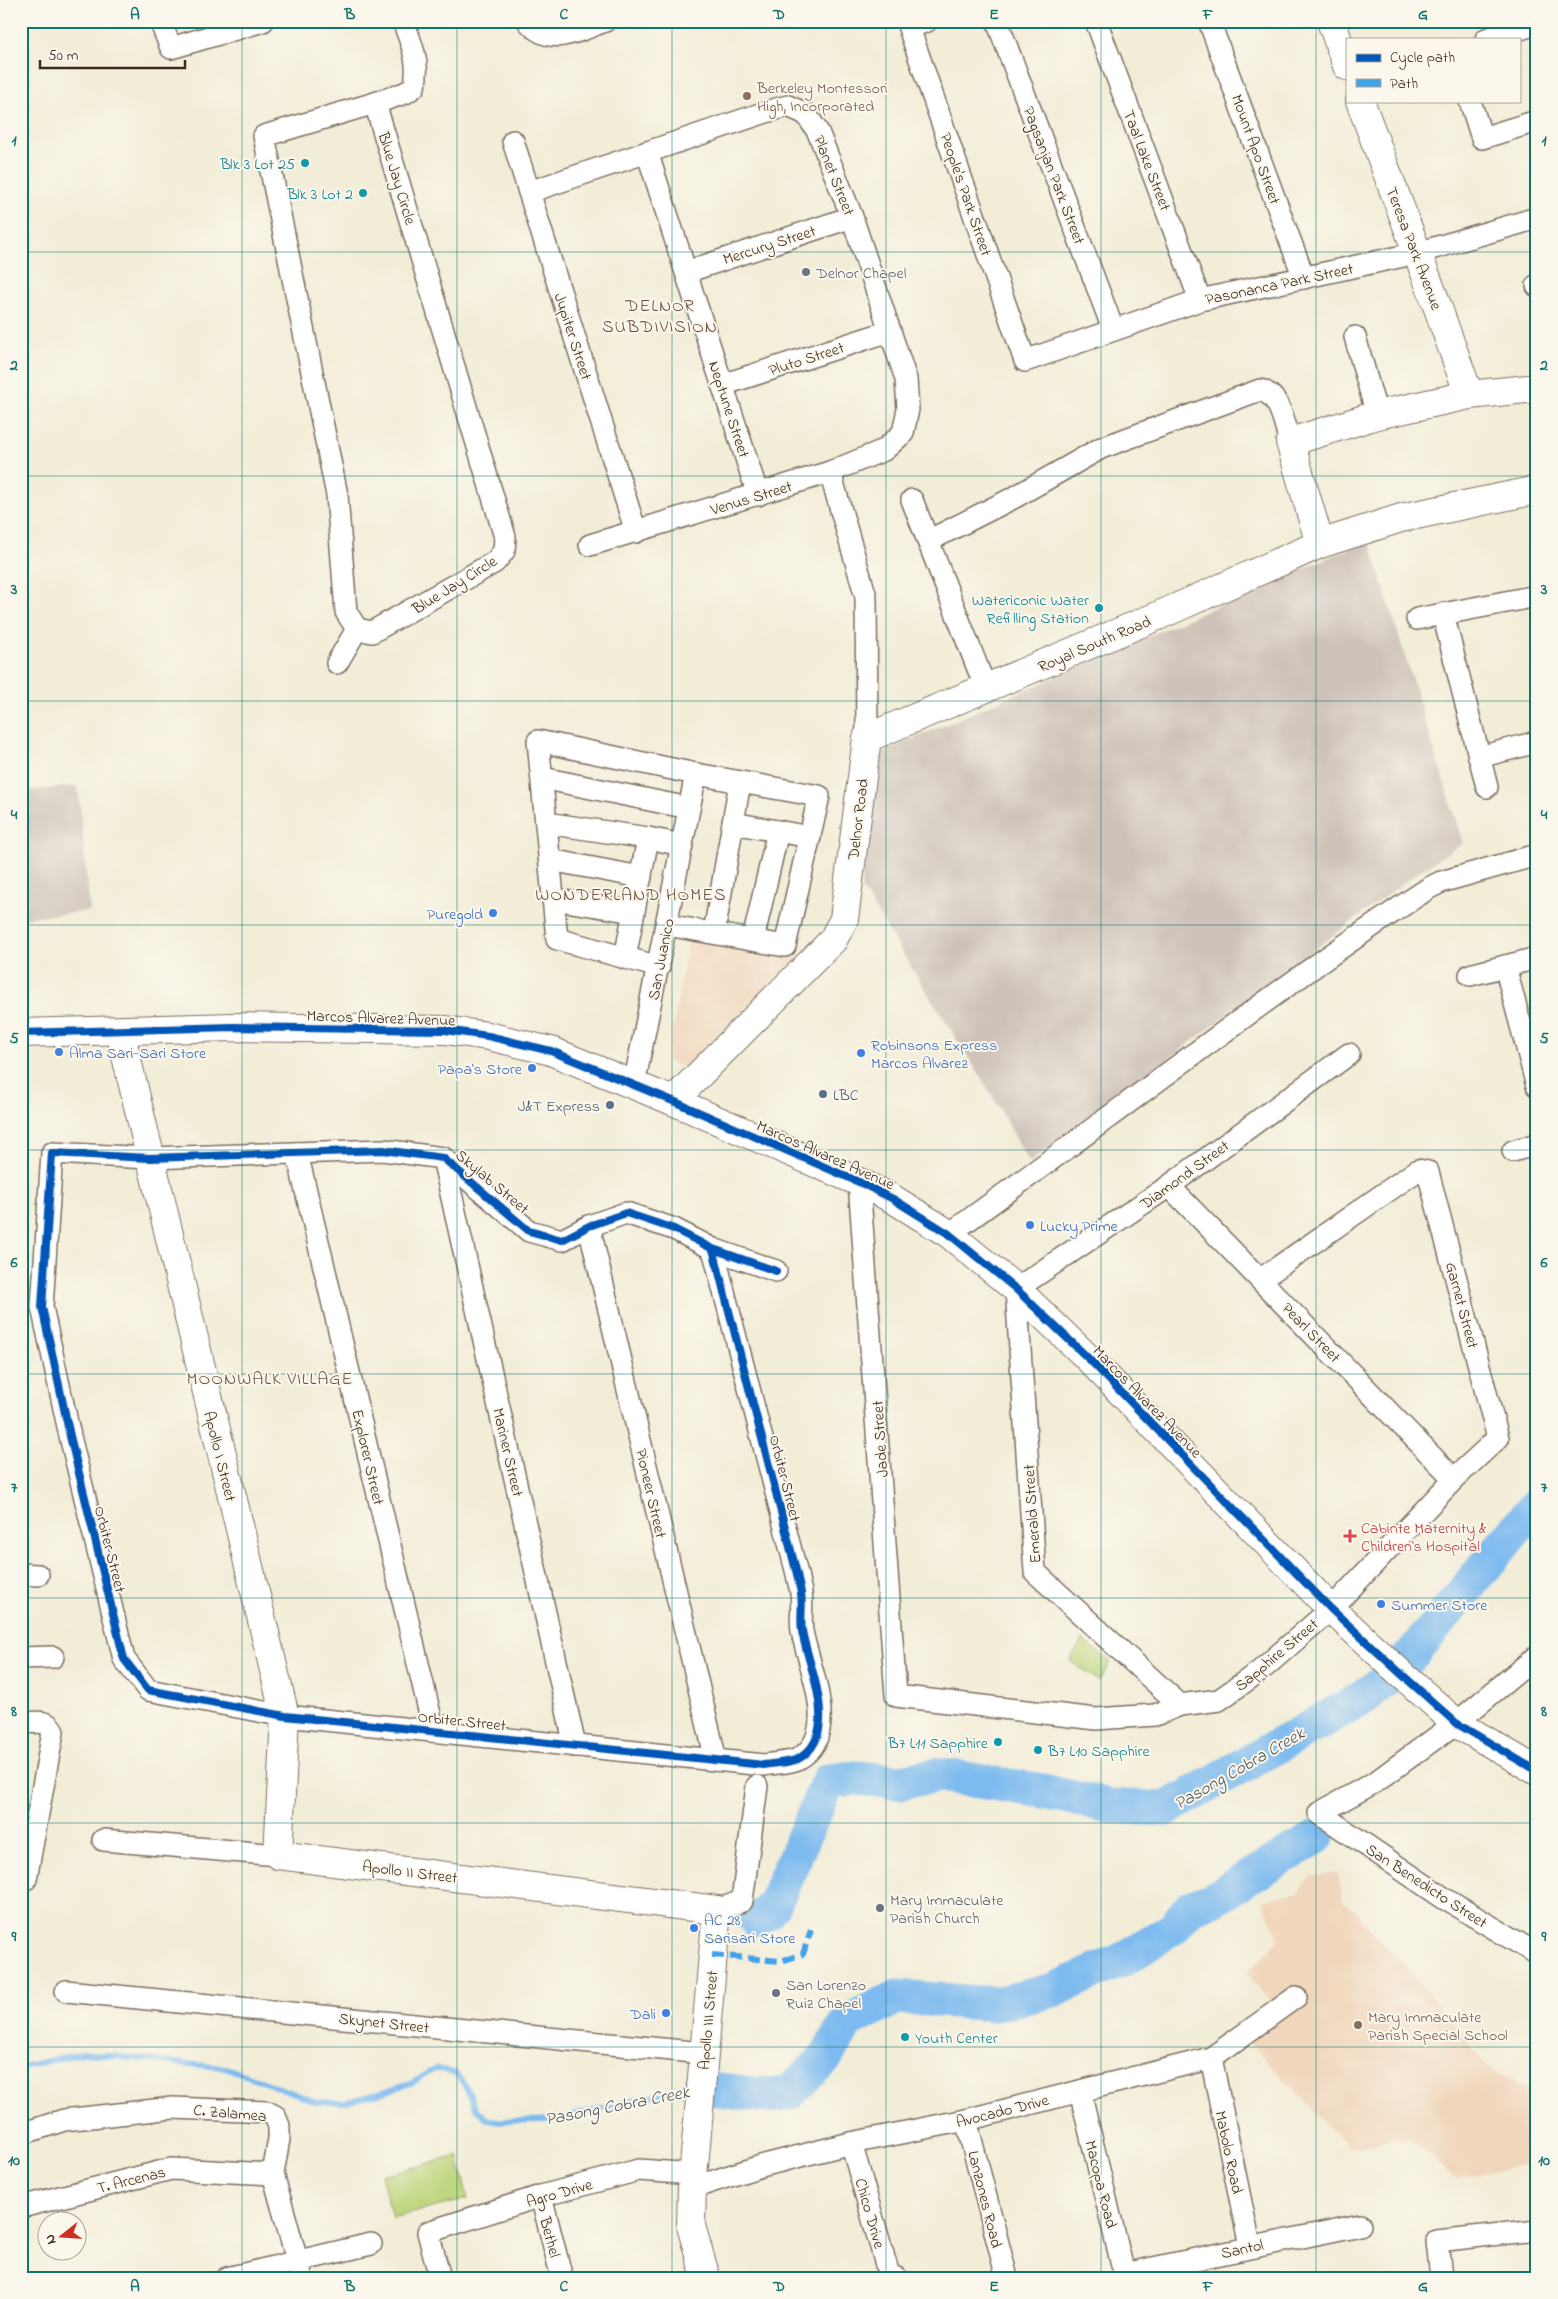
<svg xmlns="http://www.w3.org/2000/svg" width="1558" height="2299" font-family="'Indie Flower',sans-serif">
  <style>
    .built { fill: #f0d6bc }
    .industrial { fill: #cec2b9 }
    .green { fill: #bbd479; stroke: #7b7f4c }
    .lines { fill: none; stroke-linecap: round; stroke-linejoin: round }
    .stream { stroke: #7bbaef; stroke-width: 5.5 }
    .river { stroke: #7bbaef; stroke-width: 35 }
    .street-casing { stroke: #7b6e5f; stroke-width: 24 }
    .secondary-casing { stroke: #7b6e5f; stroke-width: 30 }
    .street { stroke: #fff; stroke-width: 21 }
    .secondary { stroke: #fff; stroke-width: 28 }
    .quiet { stroke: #3fa3ea; stroke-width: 6; stroke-dasharray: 12 6; stroke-linecap: butt }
    .cycleway-casing { stroke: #fbf7ec; stroke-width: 11 }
    .cycleway { stroke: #0057b8; stroke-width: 8 }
    .grid { fill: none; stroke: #0f766e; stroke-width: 1; stroke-opacity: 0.55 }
    .education-dot { fill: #8d6e63; stroke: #fbf7ec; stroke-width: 2 }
    .culture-dot { fill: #0f9aa8; stroke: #fbf7ec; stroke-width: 2 }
    .worship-dot { fill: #6b7280; stroke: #fbf7ec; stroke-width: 2 }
    .shop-dot { fill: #3f7fe0; stroke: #fbf7ec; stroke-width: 2 }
    .service-dot { fill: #5c6f8a; stroke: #fbf7ec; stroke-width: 2 }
    .health-dot { fill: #e0444e; stroke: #fbf7ec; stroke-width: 2 }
    .labels { text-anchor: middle; stroke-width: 4; stroke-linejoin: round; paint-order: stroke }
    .education-label { font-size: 16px; fill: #785e54; stroke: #fbf7ec; text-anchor: start }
    .street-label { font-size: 16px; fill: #3b2a1e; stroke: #fbf7ec }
    .culture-label { font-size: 16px; fill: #0d838f; stroke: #fbf7ec; text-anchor: end }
    .worship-label { font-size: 16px; fill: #5b616d; stroke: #fbf7ec; text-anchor: start }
    .shop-label { font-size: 16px; fill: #366cbe; stroke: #fbf7ec; text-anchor: start }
    .service-label { font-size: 16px; fill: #4e5e75; stroke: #fbf7ec; text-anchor: start }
    .health-label { font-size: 16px; fill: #be3a42; stroke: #fbf7ec; text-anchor: start }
    .neighbourhood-label { font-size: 18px; letter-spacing: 1px; fill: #6b5240; stroke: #fbf7ec }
    .water-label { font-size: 18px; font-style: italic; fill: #4e555d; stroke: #fbf7ec }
    .neatline { fill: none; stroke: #0f766e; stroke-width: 2 }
    .grid-label { font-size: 16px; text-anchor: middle; font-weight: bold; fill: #0f766e }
  </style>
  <rect width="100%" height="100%" fill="#fbf7ec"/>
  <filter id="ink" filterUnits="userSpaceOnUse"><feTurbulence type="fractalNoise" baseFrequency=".02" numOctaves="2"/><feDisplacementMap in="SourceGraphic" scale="10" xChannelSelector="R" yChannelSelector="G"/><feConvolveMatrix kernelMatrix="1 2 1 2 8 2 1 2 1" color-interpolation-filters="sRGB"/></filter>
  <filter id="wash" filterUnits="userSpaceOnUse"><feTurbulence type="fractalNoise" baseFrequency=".0096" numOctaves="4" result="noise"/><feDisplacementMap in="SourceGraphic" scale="20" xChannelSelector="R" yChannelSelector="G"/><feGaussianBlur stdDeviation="1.12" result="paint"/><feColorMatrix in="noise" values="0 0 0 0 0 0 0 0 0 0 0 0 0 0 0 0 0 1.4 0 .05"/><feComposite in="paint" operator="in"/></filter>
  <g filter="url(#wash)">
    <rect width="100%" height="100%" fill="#f2edd7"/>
    <g class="built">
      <path d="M 690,931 L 800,955 L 683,1068 L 667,1061 Z"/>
      <path d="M 1338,1874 L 1343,1899 L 1417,1980 L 1492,2072 L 1532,2091 L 1537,2100 L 1537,2162 L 1456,2179 L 1410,2137 L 1349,2149 L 1245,2038 L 1278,2012 L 1246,1972 L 1279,1941 L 1263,1901 L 1299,1892 L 1313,1875 Z"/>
    </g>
    <g class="industrial">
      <path d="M 1369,540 L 1463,843 L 1417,873 L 1029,1163 L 994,1098 L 861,887 L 876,755 Z"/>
      <path d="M 78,786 L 90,911 L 21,918 L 21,791 Z"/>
    </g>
    <g class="green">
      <path d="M 1082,1640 L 1111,1662 L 1099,1681 L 1070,1661 Z"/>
      <path d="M 458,2156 L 468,2199 L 392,2218 L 381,2175 Z"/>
    </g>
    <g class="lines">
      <path class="stream" d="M 21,2067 L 83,2053 L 227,2068 L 317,2102 L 346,2102 L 384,2092 L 412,2083 L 436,2068 L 455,2073 L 465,2085 L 477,2110 L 487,2119 L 499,2121 L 558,2120 L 633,2100 L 694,2089"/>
      <g class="river">
        <path d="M 755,1919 L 767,1913 L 776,1900 L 828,1781 L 856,1778 L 900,1782 L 939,1775 L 1043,1791 L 1109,1806 L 1166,1809 L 1366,1696 L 1408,1659 L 1537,1504"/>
        <path d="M 700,2088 L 771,2096 L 789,2093 L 824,2060 L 847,2022 L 897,1997 L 996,2004 L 1054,1990 L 1124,1959 L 1173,1928 L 1191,1907 L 1211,1900 L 1317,1837"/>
      </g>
    </g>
  </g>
  <g filter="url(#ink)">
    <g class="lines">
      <defs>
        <g id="street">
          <path d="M 160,21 L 171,48 L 263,21"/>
          <path d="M 528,21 C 549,48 578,31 605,21"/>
          <path d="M 927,21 L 909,28 L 1025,361 L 1200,300 L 1417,253 L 1537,218"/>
          <path d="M 997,21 L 1113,329"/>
          <path d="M 1096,21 L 1200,300"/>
          <path d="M 1209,21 L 1304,278"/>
          <path d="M 1486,39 L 1537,24"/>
          <path d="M 1470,101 L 1482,138 L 1537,121"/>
          <path d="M 375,103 L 505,537 L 504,551 L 495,562 L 372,632 L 357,629 L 346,612 L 337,495 L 264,136 L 375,103 L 405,93 L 414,87 C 421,63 411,43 403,21"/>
          <path d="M 513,141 L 636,532"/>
          <path d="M 647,152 L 758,495"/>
          <path d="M 529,192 L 769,111 L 788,106 L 806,114 L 818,132 L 852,217 L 906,379 L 908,409 L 903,433 L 884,450 L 830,472 L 590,545"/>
          <path d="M 686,272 L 852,217"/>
          <path d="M 1537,285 L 1537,286"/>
          <path d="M 1355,337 L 1377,415"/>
          <path d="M 722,385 L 890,331"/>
          <path d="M 830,472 L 866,597 L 867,738"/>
          <path d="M 912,500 L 986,689"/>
          <path d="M 928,541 L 1015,497 L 1101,448 L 1260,390 C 1281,395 1284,423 1290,442"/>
          <path d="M 1443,614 L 1487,787"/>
          <path d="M 1417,619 L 1537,596"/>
          <path d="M 337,663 L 357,629"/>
          <path d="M 1479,757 L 1537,742"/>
          <path d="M 542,778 L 689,808"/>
          <path d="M 546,823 L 648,838 L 682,845"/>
          <path d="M 733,823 L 810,837"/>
          <path d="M 550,860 L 641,877"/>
          <path d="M 553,899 L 634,912"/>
          <path d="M 714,933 L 740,782"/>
          <path d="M 753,940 L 778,831"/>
          <path d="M 625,958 L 648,838"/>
          <path d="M 1505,966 L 1537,1086"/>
          <path d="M 659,967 L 557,939 L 538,741 L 696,774 L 819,796 L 785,946 L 667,925"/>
          <path d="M 1470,975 L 1537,958"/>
          <path d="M 634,1085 L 696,774"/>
          <path d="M 1513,1151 L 1537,1144"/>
          <path d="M 297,1153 L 434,1731"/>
          <path d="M 443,1158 L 575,1746"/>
          <path d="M 859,1182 L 896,1696 L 1096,1719 L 1155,1715 L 1180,1705 L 1219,1700 L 1260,1671 L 1331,1609 L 1454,1479 L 1498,1438 L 1428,1172 L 1418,1170 L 1261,1279"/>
          <path d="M 1169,1186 L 1454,1479"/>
          <path d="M 589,1226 L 716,1760"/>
          <path d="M 949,1234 C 1110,1119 1265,996 1429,888 L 1441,882 L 1537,855"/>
          <path d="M 713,1249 L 797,1574 C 798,1580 800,1587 801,1593 C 803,1605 800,1619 802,1631 C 808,1666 842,1735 798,1759 C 789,1763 774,1763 764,1765 L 285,1716 L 148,1690 L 124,1659 L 70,1436 L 42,1307 L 52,1153 L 149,1158 L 383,1150 L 443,1158 L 529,1231 L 562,1240 L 589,1226 L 626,1213 L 674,1229 L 713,1249 L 776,1271"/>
          <path d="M 21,1574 L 38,1575"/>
          <path d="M 1537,1656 L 1456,1723 L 1377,1781 L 1319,1813 L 1445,1899 L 1537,1954"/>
          <path d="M 21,1658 L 53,1657"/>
          <path d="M 1180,1705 L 1035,1572 L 1016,1289 L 1169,1186 L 1349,1054"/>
          <path d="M 21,1723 C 33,1723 49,1718 53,1732 L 26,1879 L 21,1879"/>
          <path d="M 103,1840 L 278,1855"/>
          <path d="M 717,1910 L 742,1901 L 757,1786"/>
          <path d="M 66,1991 L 703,2053"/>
          <path d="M 1211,2058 L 1250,2246"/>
          <path d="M 1080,2091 L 1125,2278"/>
          <path d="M 966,2120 L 1007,2278"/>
          <path d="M 21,2134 L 64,2120 L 173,2108 L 267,2112 L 275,2116 L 279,2126 L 279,2139 L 273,2174 L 302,2278"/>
          <path d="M 851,2143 L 889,2275 L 897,2278"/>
          <path d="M 692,2188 L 761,2166 L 851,2143 L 966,2120 L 1211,2058 L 1296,1997"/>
          <path d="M 541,2196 L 562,2278"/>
          <path d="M 21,2207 L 171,2169 L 273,2174"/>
          <path d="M 1124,2274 L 1360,2225"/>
          <path d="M 227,2278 L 371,2244"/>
          <path d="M 440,2278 L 428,2232 L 541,2196 L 639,2170 L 693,2174"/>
          <path d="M 1441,2278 L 1437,2241 L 1537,2230"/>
        </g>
        <g id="secondary">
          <path d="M 1331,21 L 1347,66"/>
          <path d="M 1360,101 L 1434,297 L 1469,395"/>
          <path d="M 1320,544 L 1290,442 L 1377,415 L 1469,395 L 1537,388"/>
          <path d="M 120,1031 L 285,1716 L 278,1855 L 717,1910 L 692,2188 L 691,2226 L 706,2278"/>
          <path d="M 21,1033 L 233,1027 L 445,1030 L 488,1036 L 551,1051 L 673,1101 L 859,1182 L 893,1199 L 949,1234 L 1016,1289 L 1089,1359 L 1331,1609 L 1398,1671 L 1456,1723 L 1537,1771"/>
          <path d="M 673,1101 L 824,949 L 833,940 L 844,919 L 867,738 L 1160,615 L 1320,544 L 1401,518 L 1537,490"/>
        </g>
      </defs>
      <use href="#street" class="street-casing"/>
      <use href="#secondary" class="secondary-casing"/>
      <use href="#street" class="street"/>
      <use href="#secondary" class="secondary"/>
      <path class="quiet" d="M 712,1955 L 781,1961 L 803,1954 L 811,1930"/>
      <defs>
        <g id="cycleway">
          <path d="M 21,1033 L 233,1027 L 445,1030 L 488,1036 L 551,1051 L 673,1101 L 859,1182 L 893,1199 L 949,1234 L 1016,1289 L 1089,1359 L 1331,1609 L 1398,1671 L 1456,1723 L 1537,1771"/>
          <path d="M 713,1249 L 797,1574 C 798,1580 800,1587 801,1593 C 803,1605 800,1619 802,1631 C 808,1666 842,1735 798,1759 C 789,1763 774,1763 764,1765 L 285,1716 L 148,1690 L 124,1659 L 70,1436 L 42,1307 L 52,1153 L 149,1158 L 383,1150 L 443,1158 L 529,1231 L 562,1240 L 589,1226 L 626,1213 L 674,1229 L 713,1249 L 776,1271"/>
        </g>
      </defs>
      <use href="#cycleway" class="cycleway-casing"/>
      <use href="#cycleway" class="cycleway"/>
    </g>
  </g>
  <path class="grid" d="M 242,21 L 242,2278M 457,21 L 457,2278M 672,21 L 672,2278M 886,21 L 886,2278M 1101,21 L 1101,2278M 1316,21 L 1316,2278M 21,252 L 1537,252M 21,476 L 1537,476M 21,701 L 1537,701M 21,925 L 1537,925M 21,1150 L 1537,1150M 21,1374 L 1537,1374M 21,1598 L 1537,1598M 21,1823 L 1537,1823M 21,2047 L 1537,2047"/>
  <g class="education-dot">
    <circle cx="747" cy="96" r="5"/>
    <circle cx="1358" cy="2025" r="5"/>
  </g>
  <g class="culture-dot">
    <circle cx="305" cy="163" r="5"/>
    <circle cx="363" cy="193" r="5"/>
    <circle cx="1099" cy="608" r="5"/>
    <circle cx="998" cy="1742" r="5"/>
    <circle cx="1038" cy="1750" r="5"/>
    <circle cx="905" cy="2037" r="5"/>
  </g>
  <g class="worship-dot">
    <circle cx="806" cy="272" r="5"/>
    <circle cx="880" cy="1908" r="5"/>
    <circle cx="776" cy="1993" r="5"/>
  </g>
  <g class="shop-dot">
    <circle cx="493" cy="913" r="5"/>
    <circle cx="59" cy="1052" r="5"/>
    <circle cx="861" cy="1053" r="5"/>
    <circle cx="532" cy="1068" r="5"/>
    <circle cx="1030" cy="1225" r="5"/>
    <circle cx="1381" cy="1604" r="5"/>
    <circle cx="694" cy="1928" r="5"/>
    <circle cx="666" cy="2013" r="5"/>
  </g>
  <g class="service-dot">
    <circle cx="823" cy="1094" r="5"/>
    <circle cx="610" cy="1105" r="5"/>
  </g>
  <path class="health-dot" d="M1347.5 1528.5h5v5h5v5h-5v5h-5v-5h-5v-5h5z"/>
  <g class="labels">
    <g class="education-label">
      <text x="757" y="93">Berkeley Montessori<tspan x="757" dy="18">High, Incorporated</tspan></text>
      <text x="1368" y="2022">Mary Immaculate<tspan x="1368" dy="18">Parish Special School</tspan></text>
    </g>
    <g class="street-label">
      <text transform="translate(1257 149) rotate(70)" y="6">Mount Apo Street</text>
      <text transform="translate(1148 160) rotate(69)" y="6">Taal Lake Street</text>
      <text transform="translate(835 175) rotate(68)" y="6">Planet Street</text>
      <text transform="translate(1055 175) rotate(69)" y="6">Pagsanjan Park Street</text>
      <text transform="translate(398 178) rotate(73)" y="6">Blue Jay Circle</text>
      <text transform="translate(967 194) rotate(71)" y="6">People's Park Street</text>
      <text transform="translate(769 244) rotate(-18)" y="6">Mercury Street</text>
      <text transform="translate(1415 248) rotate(69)" y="6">Teresa Park Avenue</text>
      <text transform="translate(1279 283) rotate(-12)" y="6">Pasonanca Park Street</text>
      <text transform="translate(574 336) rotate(72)" y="6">Jupiter Street</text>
      <text transform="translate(806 358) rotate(-18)" y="6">Pluto Street</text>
      <text transform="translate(730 409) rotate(72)" y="6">Neptune Street</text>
      <text transform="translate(751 497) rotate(-17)" y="6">Venus Street</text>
      <text transform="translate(454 584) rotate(-32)" y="6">Blue Jay Circle</text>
      <text transform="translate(1094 643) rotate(-23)" y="6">Royal South Road</text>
      <text transform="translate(857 819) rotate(-83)" y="6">Delnor Road</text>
      <text transform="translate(660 959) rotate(-79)" y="6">San Juanico</text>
      <text transform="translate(381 1017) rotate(2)" y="6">Marcos Alvarez Avenue</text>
      <text transform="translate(826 1154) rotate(24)" y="6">Marcos Alvarez Avenue</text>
      <text transform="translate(1184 1174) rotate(-36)" y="6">Diamond Street</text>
      <text transform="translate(493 1181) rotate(40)" y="6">Skylab Street</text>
      <text transform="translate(1463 1305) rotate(75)" y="6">Garnet Street</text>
      <text transform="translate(1312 1332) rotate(46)" y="6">Pearl Street</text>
      <text transform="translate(1148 1401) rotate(46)" y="6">Marcos Alvarez Avenue</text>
      <text transform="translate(879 1439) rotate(-94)" y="6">Jade Street</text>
      <text transform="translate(509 1452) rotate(77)" y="6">Mariner Street</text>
      <text transform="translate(221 1456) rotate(76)" y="6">Apollo I Street</text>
      <text transform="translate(369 1457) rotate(77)" y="6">Explorer Street</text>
      <text transform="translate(786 1478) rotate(76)" y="6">Orbiter Street</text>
      <text transform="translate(652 1493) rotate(77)" y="6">Pioneer Street</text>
      <text transform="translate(1031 1514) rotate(-94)" y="6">Emerald Street</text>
      <text transform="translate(111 1549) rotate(76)" y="6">Orbiter Street</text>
      <text transform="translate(1276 1654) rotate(-40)" y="6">Sapphire Street</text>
      <text transform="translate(462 1720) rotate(6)" y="6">Orbiter Street</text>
      <text transform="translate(410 1871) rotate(7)" y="6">Apollo II Street</text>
      <text transform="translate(1427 1885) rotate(33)" y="6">San Benedicto Street</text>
      <text transform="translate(707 2020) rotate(-85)" y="6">Apollo III Street</text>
      <text transform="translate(384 2022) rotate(6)" y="6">Skynet Street</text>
      <text transform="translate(1002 2110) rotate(-14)" y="6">Avocado Drive</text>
      <text transform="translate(230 2112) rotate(5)" y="6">C. Zalamea</text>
      <text transform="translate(1230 2152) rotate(78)" y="6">Mabolo Road</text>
      <text transform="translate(131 2179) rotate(-14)" y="6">T. Arcenas</text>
      <text transform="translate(1102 2184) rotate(76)" y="6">Macopa Road</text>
      <text transform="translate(559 2192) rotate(-16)" y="6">Agro Drive</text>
      <text transform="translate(986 2199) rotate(76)" y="6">Lanzones Road</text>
      <text transform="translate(871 2213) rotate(74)" y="6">Chico Drive</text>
      <text transform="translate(551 2237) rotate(75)" y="6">Bethel</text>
      <text transform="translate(1242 2248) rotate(-12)" y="6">Santol</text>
    </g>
    <g class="culture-label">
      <text x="295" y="169">Blk 3 Lot 25</text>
      <text x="353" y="199">Blk 3 Lot 2</text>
      <text x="1089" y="605">Watericonic Water<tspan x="1089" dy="18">Refilling Station</tspan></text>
      <text x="988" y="1748">B7 L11 Sapphire</text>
      <text x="1048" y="1756" text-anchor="start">B7 L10 Sapphire</text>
      <text x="915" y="2043" text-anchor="start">Youth Center</text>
    </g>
    <g class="worship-label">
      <text x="816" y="278">Delnor Chapel</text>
      <text x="890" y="1905">Mary Immaculate<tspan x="890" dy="18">Parish Church</tspan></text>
      <text x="786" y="1990">San Lorenzo<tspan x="786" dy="18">Ruiz Chapel</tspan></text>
    </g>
    <g class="shop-label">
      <text x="483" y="919" text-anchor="end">Puregold</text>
      <text x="871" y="1050">Robinsons Express<tspan x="871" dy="18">Marcos Alvarez</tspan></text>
      <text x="69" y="1058">Alma Sari-Sari Store</text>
      <text x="522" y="1074" text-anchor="end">Papa's Store</text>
      <text x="1040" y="1231">Lucky Prime</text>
      <text x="1391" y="1610">Summer Store</text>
      <text x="704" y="1925">AC 28<tspan x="704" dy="18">Sarisari Store</tspan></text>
      <text x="656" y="2019" text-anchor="end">Dali</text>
    </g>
    <g class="service-label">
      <text x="833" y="1100">LBC</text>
      <text x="600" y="1111" text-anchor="end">J&amp;T Express</text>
    </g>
    <g class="health-label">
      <text x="1361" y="1533">Cabinte Maternity &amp;<tspan x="1361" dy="18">Children's Hospital</tspan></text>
    </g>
    <g class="neighbourhood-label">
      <text x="660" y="311">DELNOR<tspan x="660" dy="21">SUBDIVISION</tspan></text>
      <text x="631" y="900">WONDERLAND HOMES</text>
      <text x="270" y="1384">MOONWALK VILLAGE</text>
    </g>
    <g class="water-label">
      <text transform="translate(1239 1768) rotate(-30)" y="6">Pasong Cobra Creek</text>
      <text transform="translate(617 2105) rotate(-11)" y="6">Pasong Cobra Creek</text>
    </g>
  </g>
  <rect width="1558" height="2299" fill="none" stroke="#fbf7ec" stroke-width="55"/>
  <rect x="1346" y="38" width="175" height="65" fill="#fbf7ec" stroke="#aea59a"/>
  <rect x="1356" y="54" width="25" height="8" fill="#0057b8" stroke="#aea59a"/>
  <text x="1390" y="62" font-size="15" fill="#3b2a1e">Cycle path</text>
  <rect x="1356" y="79" width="25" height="8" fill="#3fa3ea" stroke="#aea59a"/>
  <text x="1390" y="88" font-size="15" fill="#3b2a1e">Path</text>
  <g transform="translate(62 2236) rotate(253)"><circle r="24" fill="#fbf7ec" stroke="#aea59a"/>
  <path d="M0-4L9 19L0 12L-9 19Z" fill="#c8321e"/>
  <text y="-8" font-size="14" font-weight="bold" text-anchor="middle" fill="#3b2a1e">N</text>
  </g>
  <path d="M40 60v8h145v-8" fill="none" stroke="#3b2a1e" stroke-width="2.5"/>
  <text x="48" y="60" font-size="15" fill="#3b2a1e" stroke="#fbf7ec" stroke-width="4" paint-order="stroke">50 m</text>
  <rect x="28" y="28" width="1502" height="2244" class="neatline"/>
  <g class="grid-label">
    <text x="135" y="19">A</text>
    <text x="350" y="19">B</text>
    <text x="564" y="19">C</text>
    <text x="779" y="19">D</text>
    <text x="994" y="19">E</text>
    <text x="1208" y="19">F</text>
    <text x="1423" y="19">G</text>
    <text x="14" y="145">1</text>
    <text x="1544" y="145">1</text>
    <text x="14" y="370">2</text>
    <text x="1544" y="370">2</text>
    <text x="14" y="594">3</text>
    <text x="1544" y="594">3</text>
    <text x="14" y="819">4</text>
    <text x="1544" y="819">4</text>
    <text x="14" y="1043">5</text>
    <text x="1544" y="1043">5</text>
    <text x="14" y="1267">6</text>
    <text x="1544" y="1267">6</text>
    <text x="14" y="1492">7</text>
    <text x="1544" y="1492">7</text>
    <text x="14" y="1716">8</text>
    <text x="1544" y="1716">8</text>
    <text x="14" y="1941">9</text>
    <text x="1544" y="1941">9</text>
    <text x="14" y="2165">10</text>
    <text x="1544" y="2165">10</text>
    <text x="135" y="2291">A</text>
    <text x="350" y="2291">B</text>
    <text x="564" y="2291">C</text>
    <text x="779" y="2291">D</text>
    <text x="994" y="2291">E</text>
    <text x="1208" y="2291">F</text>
    <text x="1423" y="2291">G</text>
  </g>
</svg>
